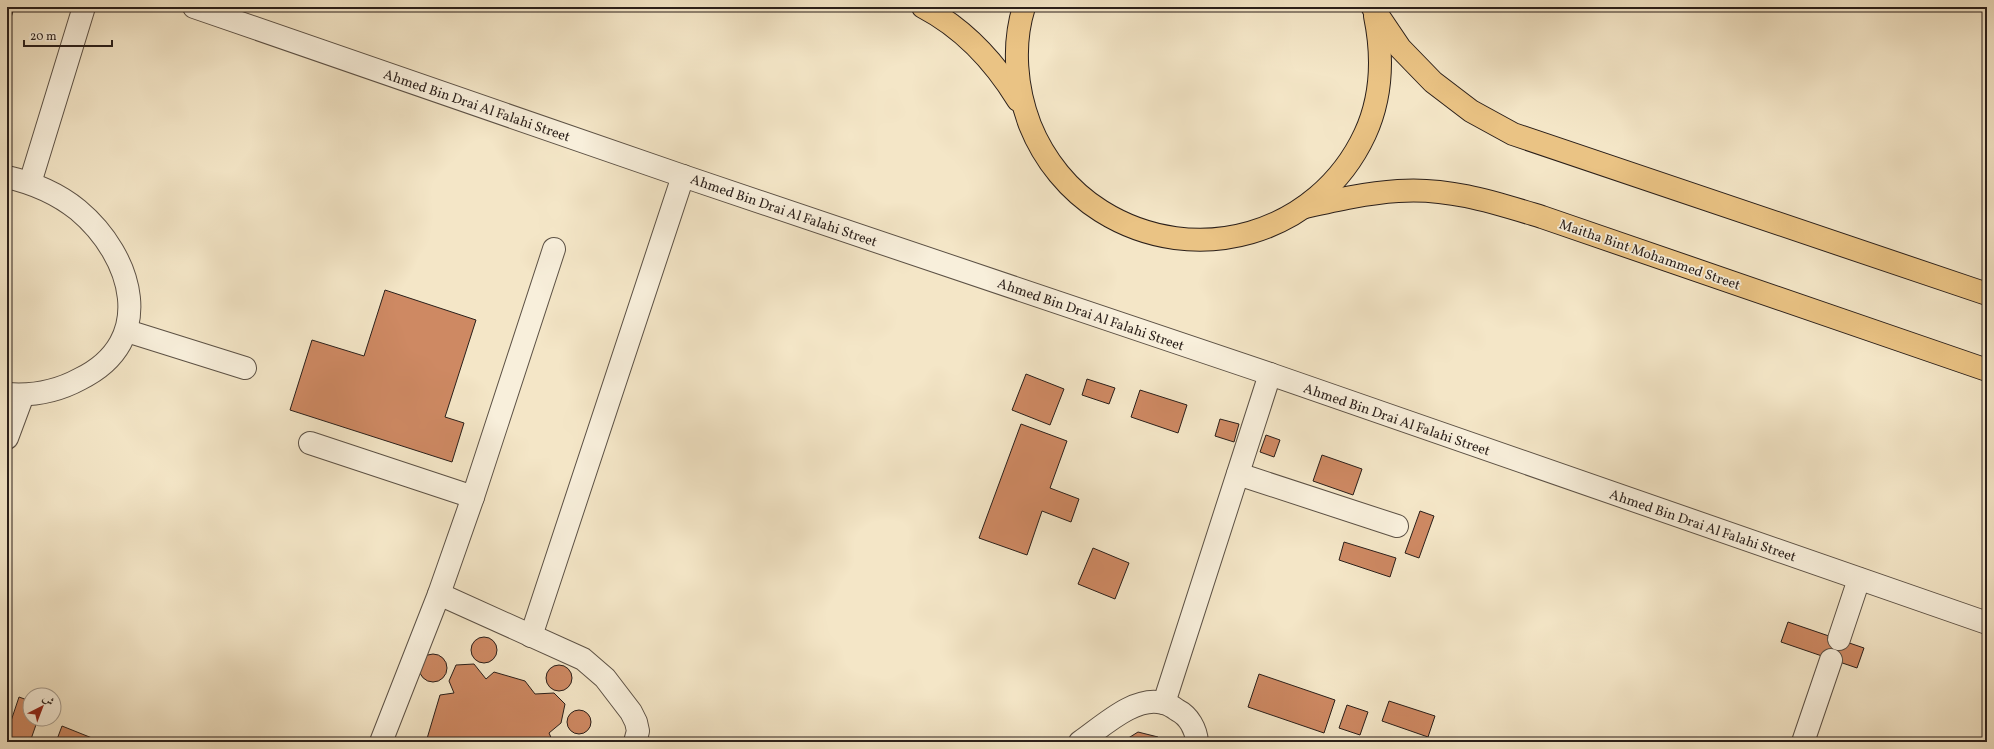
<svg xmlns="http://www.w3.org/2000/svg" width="1994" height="749" font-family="Vollkorn,Amiri,serif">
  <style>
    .building { fill: #ce8963; stroke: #2a1f1a }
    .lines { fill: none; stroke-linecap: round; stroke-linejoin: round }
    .minor-casing { stroke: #5c5145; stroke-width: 24 }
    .major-casing { stroke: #2a1f1a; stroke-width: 24 }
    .minor { stroke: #f8efdb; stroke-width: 22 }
    .major { stroke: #eac384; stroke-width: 22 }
    .labels { text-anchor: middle; stroke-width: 3.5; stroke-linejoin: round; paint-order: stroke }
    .street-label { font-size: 14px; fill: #2a1f1a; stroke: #f8efdb }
  </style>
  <rect width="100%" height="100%" fill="#f4e6c7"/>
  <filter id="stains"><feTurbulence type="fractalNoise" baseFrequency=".005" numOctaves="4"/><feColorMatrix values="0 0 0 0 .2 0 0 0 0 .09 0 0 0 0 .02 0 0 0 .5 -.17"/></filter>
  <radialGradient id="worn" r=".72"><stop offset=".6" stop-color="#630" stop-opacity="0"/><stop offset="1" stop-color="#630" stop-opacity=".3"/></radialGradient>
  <g class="building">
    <path d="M 7,9 L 13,11 L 10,21 L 7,20 Z"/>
    <path d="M 385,290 L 476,320 L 445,417 L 464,423 L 452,462 L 290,410 L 312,340 L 364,356 Z"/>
    <path d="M 1026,374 L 1064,389 L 1050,425 L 1012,410 Z"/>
    <path d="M 1087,379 L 1115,388 L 1109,404 L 1082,395 Z"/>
    <path d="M 1140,390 L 1187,405 L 1178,433 L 1131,417 Z"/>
    <path d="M 1220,419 L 1239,424 L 1234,442 L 1215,436 Z"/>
    <path d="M 1021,424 L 1067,441 L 1050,488 L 1079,499 L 1071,522 L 1042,511 L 1027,555 L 979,538 Z"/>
    <path d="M 1266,435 L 1280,440 L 1274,457 L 1260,452 Z"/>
    <path d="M 1322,455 L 1362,469 L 1353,495 L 1313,481 Z"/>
    <path d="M 1420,511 L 1434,516 L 1419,558 L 1405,553 Z"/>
    <path d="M 1344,542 L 1396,558 L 1390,577 L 1339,560 Z"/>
    <path d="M 1093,548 L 1129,563 L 1115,599 L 1078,584 Z"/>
    <path d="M 1788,622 L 1864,648 L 1857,668 L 1781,642 Z"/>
    <circle cx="484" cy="650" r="13"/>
    <circle cx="433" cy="668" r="14"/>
    <path d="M 474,664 L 486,679 L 494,672 L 525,681 L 535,694 L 554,693 L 565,704 L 561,723 L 549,733 L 553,742 L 426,742 L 440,695 L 454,693 L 449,681 L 456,665 Z"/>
    <circle cx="559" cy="678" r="13"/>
    <path d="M 1259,674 L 1335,700 L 1324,733 L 1248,707 Z"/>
    <path d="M 19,697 L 30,701 L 30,719 L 38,719 L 30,742 L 7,742 L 7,733 Z"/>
    <path d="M 1389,701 L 1435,716 L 1428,737 L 1382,721 Z"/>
    <path d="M 1347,705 L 1368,712 L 1360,735 L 1339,728 Z"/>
    <circle cx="579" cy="722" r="12"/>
    <path d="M 62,726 L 102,742 L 56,742 Z"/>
    <path d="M 1138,732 L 1158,737 L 1160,742 L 1122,742 Z"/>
  </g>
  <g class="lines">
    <defs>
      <g id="minor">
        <path d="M 194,7 L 683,176 L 1270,374 L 1987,623"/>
        <path d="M 7,177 C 33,183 57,193 78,210 C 133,256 158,341 80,379 C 58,391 32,396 7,394"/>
        <path d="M 30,183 L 84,7"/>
        <path d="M 127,331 L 245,368"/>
        <path d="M 7,438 L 23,395"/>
        <path d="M 310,443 L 473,497"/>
        <path d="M 1238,474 L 1397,526"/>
        <path d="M 439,594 L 583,659 L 605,678 L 631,712 L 636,722 L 638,731 L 635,742"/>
        <path d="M 531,636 L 683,176"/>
        <path d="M 1839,639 L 1859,579"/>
        <path d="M 1164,703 L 1270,374"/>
        <path d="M 381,742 L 439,594 L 473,497 L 554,249"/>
        <path d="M 1080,742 C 1102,727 1135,695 1163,703 C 1168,704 1173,707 1177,710 C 1189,716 1196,729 1197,742"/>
        <path d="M 1803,742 L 1831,660"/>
      </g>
      <g id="major">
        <path d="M 923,7 C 963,28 994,61 1018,100"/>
        <path d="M 1024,7 C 1012,45 1016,88 1030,125 C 1044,160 1069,191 1101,211 C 1195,270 1318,235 1365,134 C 1382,97 1383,55 1375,16"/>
        <path d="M 1373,8 L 1400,48 L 1433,82 L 1471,111 L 1513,134 L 1987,294"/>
        <path d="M 1305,207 C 1336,200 1367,193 1398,191 C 1448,187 1496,203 1542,217 L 1987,370"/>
      </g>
    </defs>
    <use href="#minor" class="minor-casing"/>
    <use href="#major" class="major-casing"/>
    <use href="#minor" class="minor"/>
    <use href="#major" class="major"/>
  </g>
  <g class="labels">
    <g class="street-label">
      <text transform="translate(477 105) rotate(19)" y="5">Ahmed Bin Drai Al Falahi Street</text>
      <text transform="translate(784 210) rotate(19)" y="5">Ahmed Bin Drai Al Falahi Street</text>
      <text transform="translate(1650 254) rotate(19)" y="5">Maitha Bint Mohammed Street</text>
      <text transform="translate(1091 314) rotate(19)" y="5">Ahmed Bin Drai Al Falahi Street</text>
      <text transform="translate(1397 419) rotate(19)" y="5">Ahmed Bin Drai Al Falahi Street</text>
      <text transform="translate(1703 525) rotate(19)" y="5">Ahmed Bin Drai Al Falahi Street</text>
    </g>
  </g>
  <rect width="1994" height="749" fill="none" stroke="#f4e6c7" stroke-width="24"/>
  <rect x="8" y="8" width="1978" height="733" fill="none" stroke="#2a1f1a" stroke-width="2"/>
  <rect x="12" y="12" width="1970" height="725" fill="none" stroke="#2a1f1a"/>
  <g transform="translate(42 707) rotate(42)"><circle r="19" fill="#f8efdb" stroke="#a69c8e"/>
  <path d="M0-3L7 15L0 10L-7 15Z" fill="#8f2418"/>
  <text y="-6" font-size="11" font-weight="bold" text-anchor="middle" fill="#2a1f1a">ش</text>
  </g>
  <path d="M24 40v6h88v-6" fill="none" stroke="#2a1f1a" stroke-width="2"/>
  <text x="30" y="40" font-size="12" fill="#2a1f1a" stroke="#f8efdb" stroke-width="3" paint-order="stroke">20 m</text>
  <rect width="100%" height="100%" filter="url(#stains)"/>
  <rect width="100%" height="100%" fill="url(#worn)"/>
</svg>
